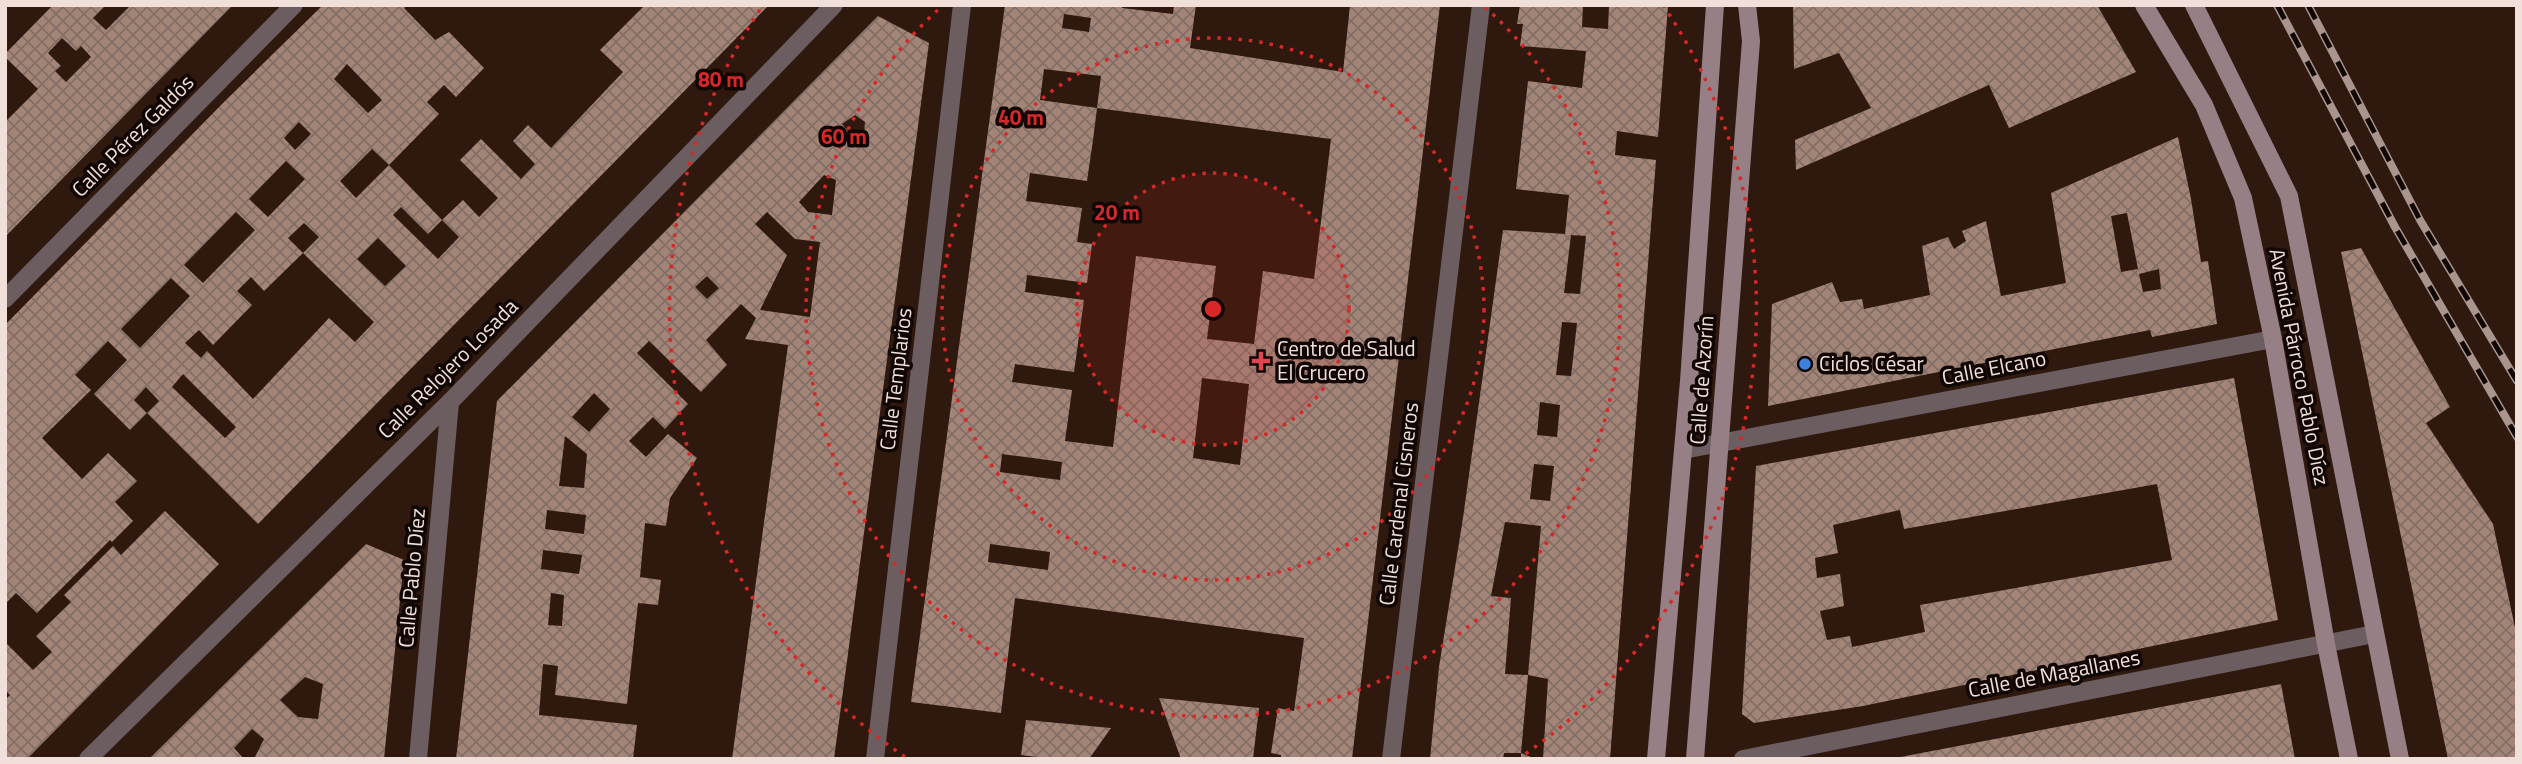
<svg xmlns="http://www.w3.org/2000/svg" width="2522" height="764" font-family="'Titillium Web',sans-serif">
  <style>
    .building { fill: url(#building-cross-hatch); fill-rule: evenodd }
    .lines { fill: none; stroke-linecap: round; stroke-linejoin: round }
    .minor { stroke: #6b5d60; stroke-width: 18 }
    .secondary { stroke: #978085; stroke-width: 18 }
    .rail-casing { stroke: #a9958d; stroke-width: 8 }
    .rail { stroke: #100603; stroke-width: 5; stroke-dasharray: 16; stroke-linecap: butt }
    .ring { fill: none; stroke: #d62828; stroke-width: 3.5; stroke-dasharray: 3.5 7 }
    .health-dot { fill: #e0444e; stroke: #100603; stroke-width: 2.5 }
    .shop-dot { fill: #3f7fe0; stroke: #100603; stroke-width: 2.5 }
    .labels { text-anchor: middle; stroke-width: 7; stroke-linejoin: round; paint-order: stroke }
    .street-label { font-size: 21px; fill: #f1e0d9; stroke: #100603 }
    .poi-label { font-size: 21px; fill: #f1e0d9; stroke: #100603; text-anchor: start }
    .centre { fill: #d62828; stroke: #100603; stroke-width: 3.5 }
    .ring-label { font-size: 21px; text-anchor: middle; font-weight: bold; fill: #d62828; stroke: #100603; stroke-width: 7; stroke-linejoin: round; paint-order: stroke }
  </style>
  <defs>
    <pattern id="building-cross-hatch" width="8" height="8" patternUnits="userSpaceOnUse" patternTransform="scale(1.75)"><rect width="8" height="8" fill="#a38578"/><path d="M0 0l8 8M0 8l8-8" fill="none" stroke="#836e65"/></pattern>
  </defs>
  <rect width="100%" height="100%" fill="#2f180d"/>
  <g class="building">
    <path d="M 53,5 L 106,5 L 93,18 L 106,30 L 131,5 L 233,5 L 5,237 L 5,122 L 38,89 L 5,57 L 5,54 ZM 62,38 L 76,51 L 81,46 L 91,57 L 66,82 L 55,71 L 61,66 L 48,53 Z"/>
    <path d="M 323,5 L 407,5 L 404,8 L 435,40 L 449,32 L 484,68 L 456,97 L 444,85 L 427,102 L 439,114 L 389,165 L 372,149 L 340,181 L 356,198 L 389,165 L 442,220 L 428,234 L 401,207 L 393,215 L 438,259 L 459,237 L 442,220 L 463,200 L 479,217 L 498,198 L 460,160 L 481,139 L 521,179 L 535,164 L 513,141 L 528,125 L 551,148 L 623,72 L 600,50 L 645,5 L 769,5 L 258,524 L 147,413 L 159,401 L 146,387 L 134,400 L 147,413 L 130,430 L 94,394 L 127,360 L 108,341 L 75,375 L 91,390 L 42,438 L 82,479 L 108,453 L 137,481 L 115,502 L 133,521 L 112,542 L 110,540 L 37,613 L 16,593 L 5,604 L 5,325 L 225,101 ZM 347,64 L 382,100 L 368,113 L 334,79 ZM 299,122 L 311,134 L 295,150 L 284,138 ZM 286,161 L 305,179 L 268,217 L 249,199 ZM 236,212 L 255,230 L 203,283 L 184,265 ZM 304,223 L 319,237 L 303,253 L 374,322 L 355,342 L 329,318 L 253,399 L 207,351 L 201,358 L 185,343 L 199,330 L 213,345 L 252,305 L 237,291 L 251,277 L 264,291 L 303,253 L 288,238 ZM 378,238 L 406,266 L 385,286 L 357,259 ZM 171,278 L 190,296 L 140,348 L 121,329 ZM 183,374 L 236,427 L 225,438 L 172,387 Z"/>
    <path d="M 1005,5 L 1123,5 L 1122,8 L 1173,14 L 1174,5 L 1196,5 L 1190,48 L 1343,72 L 1350,5 L 1440,5 L 1352,759 L 1281,759 L 1281,755 L 1271,753 L 1278,708 L 1294,711 L 1304,638 L 1015,598 L 1001,713 L 911,702 ZM 1064,14 L 1091,18 L 1089,32 L 1062,28 ZM 1044,69 L 1101,76 L 1097,108 L 1331,139 L 1314,279 L 1263,271 L 1254,344 L 1207,339 L 1216,266 L 1136,256 L 1113,447 L 1065,441 L 1072,390 L 1012,382 L 1015,364 L 1074,372 L 1084,300 L 1025,292 L 1027,275 L 1087,283 L 1092,244 L 1077,242 L 1082,208 L 1026,201 L 1030,173 L 1087,181 L 1093,140 L 1097,108 L 1040,100 ZM 1202,378 L 1249,384 L 1240,465 L 1193,458 ZM 1002,454 L 1062,462 L 1060,480 L 1000,472 ZM 990,544 L 1050,552 L 1048,570 L 988,562 Z"/>
    <path d="M 1520,5 L 1583,5 L 1582,27 L 1608,29 L 1609,5 L 1668,5 L 1658,137 L 1617,131 L 1615,155 L 1656,160 L 1610,759 L 1543,759 L 1548,679 L 1528,675 L 1541,526 L 1505,522 L 1491,596 L 1511,598 L 1505,674 L 1528,675 L 1521,753 L 1536,759 L 1521,759 L 1521,753 L 1504,753 L 1503,759 L 1430,759 L 1439,667 L 1463,518 L 1503,230 L 1565,234 L 1569,195 L 1516,189 L 1528,81 L 1582,88 L 1586,51 L 1520,46 L 1523,24 L 1517,24 ZM 1571,235 L 1586,236 L 1580,294 L 1564,293 ZM 1562,322 L 1577,323 L 1571,376 L 1556,375 ZM 1540,402 L 1560,405 L 1557,437 L 1537,435 ZM 1534,464 L 1554,466 L 1550,501 L 1530,499 Z"/>
    <path d="M 1793,5 L 2097,5 L 2136,72 L 2009,128 L 1989,85 L 1796,170 L 1795,140 L 1871,108 L 1839,53 L 1794,69 Z"/>
    <path d="M 878,16 L 929,43 L 834,759 L 732,759 L 788,345 L 745,339 L 756,318 L 741,304 L 706,340 L 727,365 L 701,392 L 649,341 L 637,353 L 688,404 L 665,429 L 653,417 L 629,441 L 646,457 L 668,434 L 697,458 L 670,498 L 666,526 L 645,523 L 640,577 L 661,580 L 658,605 L 638,603 L 627,704 L 555,695 L 558,666 L 543,664 L 539,715 L 637,725 L 633,759 L 456,759 L 497,401 ZM 855,115 L 865,122 L 864,135 L 851,135 L 842,124 ZM 824,175 L 836,180 L 832,215 L 808,212 L 799,202 ZM 767,212 L 795,239 L 820,242 L 810,317 L 760,310 L 787,255 L 755,224 ZM 707,276 L 719,288 L 707,299 L 695,287 ZM 594,393 L 610,409 L 589,432 L 572,417 ZM 565,436 L 587,454 L 584,488 L 559,486 ZM 547,510 L 586,515 L 584,534 L 545,529 ZM 543,550 L 582,555 L 579,574 L 541,569 ZM 551,593 L 564,595 L 562,626 L 548,625 Z"/>
    <path d="M 2178,137 L 2191,199 L 2201,262 L 2208,261 L 2217,324 L 2152,337 L 2150,330 L 1768,406 L 1772,304 L 1832,282 L 1840,302 L 1862,299 L 1864,309 L 1930,295 L 1922,246 L 1948,237 L 1954,249 L 1966,241 L 1962,231 L 1986,221 L 2001,296 L 2066,283 L 2051,193 ZM 2127,213 L 2138,269 L 2121,272 L 2111,216 ZM 2159,269 L 2161,289 L 2143,292 L 2139,274 Z"/>
    <path d="M 2361,248 L 2450,407 L 2426,423 L 2493,524 L 2517,637 L 2517,759 L 2448,759 L 2341,252 Z"/>
    <path d="M 2234,378 L 2278,620 L 1863,706 L 1754,723 L 1742,714 L 1756,466 ZM 2157,484 L 2172,560 L 1920,605 L 1925,632 L 1852,647 L 1850,636 L 1827,640 L 1820,611 L 1844,606 L 1840,574 L 1817,578 L 1815,558 L 1838,553 L 1833,525 L 1900,510 L 1904,529 Z"/>
    <path d="M 165,511 L 219,564 L 27,759 L 5,759 L 5,700 L 10,695 L 5,690 L 5,642 L 33,670 L 52,652 L 36,636 L 71,602 L 64,595 L 113,546 L 121,555 Z"/>
    <path d="M 366,544 L 404,560 L 384,759 L 254,759 L 264,739 L 252,729 L 234,748 L 244,759 L 149,759 ZM 305,677 L 323,684 L 318,719 L 298,717 L 280,700 Z"/>
    <path d="M 2281,684 L 2295,759 L 2218,759 L 2218,757 L 2208,759 L 1890,759 Z"/>
    <path d="M 1159,698 L 1259,708 L 1253,759 L 1181,759 Z"/>
    <path d="M 1026,720 L 1111,728 L 1089,759 L 1053,759 L 1021,755 Z"/>
  </g>
  <g class="lines">
    <g class="minor">
      <path d="M 5,299 L 294,5"/>
      <path d="M 1683,450 L 2273,339"/>
      <path d="M 88,759 L 450,402 L 834,5"/>
      <path d="M 418,759 L 450,402"/>
      <path d="M 875,759 L 962,5"/>
      <path d="M 1391,759 L 1481,5"/>
      <path d="M 1743,759 L 2374,634"/>
    </g>
    <g class="secondary">
      <path d="M 2144,5 L 2204,105 L 2243,198 L 2273,339 L 2326,644 L 2349,759"/>
      <path d="M 2194,5 L 2289,196 L 2400,759"/>
      <path d="M 1656,759 L 1689,381 L 1715,5"/>
      <path d="M 1695,759 L 1751,41 L 1747,5"/>
    </g>
    <defs>
      <g id="rail">
        <path d="M 2277,5 L 2395,227 L 2517,437"/>
        <path d="M 2308,5 L 2420,220 L 2517,381"/>
      </g>
    </defs>
    <use href="#rail" class="rail-casing"/>
    <use href="#rail" class="rail"/>
  </g>
  <circle cx="1213" cy="309" r="136" fill="#d62828" fill-opacity=".12"/>
  <g class="ring">
    <circle cx="1213" cy="309" r="136"/>
    <circle cx="1213" cy="309" r="271"/>
    <path d="M1485 7A407 407 0 1 1 941 7"/>
    <path d="M905 757A543 543 0 0 1 763 5M1663 5A543 543 0 0 1 1521 757"/>
  </g>
  <path class="health-dot" d="M1257.5 350.5h7v7h7v7h-7v7h-7v-7h-7v-7h7z"/>
  <circle class="shop-dot" cx="1805" cy="364" r="7"/>
  <g class="labels">
    <g class="street-label">
      <text transform="translate(133 136) rotate(-45)" y="7">Calle Pérez Galdós</text>
      <text transform="translate(2299 367) rotate(79)" y="7">Avenida Párroco Pablo Díez</text>
      <text transform="translate(1994 368) rotate(-11)" y="7">Calle Elcano</text>
      <text transform="translate(448 369) rotate(-45)" y="7">Calle Relojero Losada</text>
      <text transform="translate(896 379) rotate(-83)" y="7">Calle Templarios</text>
      <text transform="translate(1702 380) rotate(-86)" y="7">Calle de Azorín</text>
      <text transform="translate(1399 504) rotate(-83)" y="7">Calle Cardenal Cisneros</text>
      <text transform="translate(412 578) rotate(-85)" y="7">Calle Pablo Díez</text>
      <text transform="translate(2054 674) rotate(-11)" y="7">Calle de Magallanes</text>
    </g>
    <g class="poi-label">
      <text x="1277" y="356">Centro de Salud<tspan x="1277" dy="24">El Crucero</tspan></text>
      <text x="1819" y="371">Ciclos César</text>
    </g>
  </g>
  <circle cx="1213" cy="309" r="10" class="centre"/>
  <g class="ring-label">
    <text x="721" y="87">80 m</text>
    <text x="1021" y="125">40 m</text>
    <text x="844" y="144">60 m</text>
    <text x="1117" y="220">20 m</text>
  </g>
  <rect width="2522" height="764" fill="none" stroke="#f1e0d9" stroke-width="14"/>
</svg>
